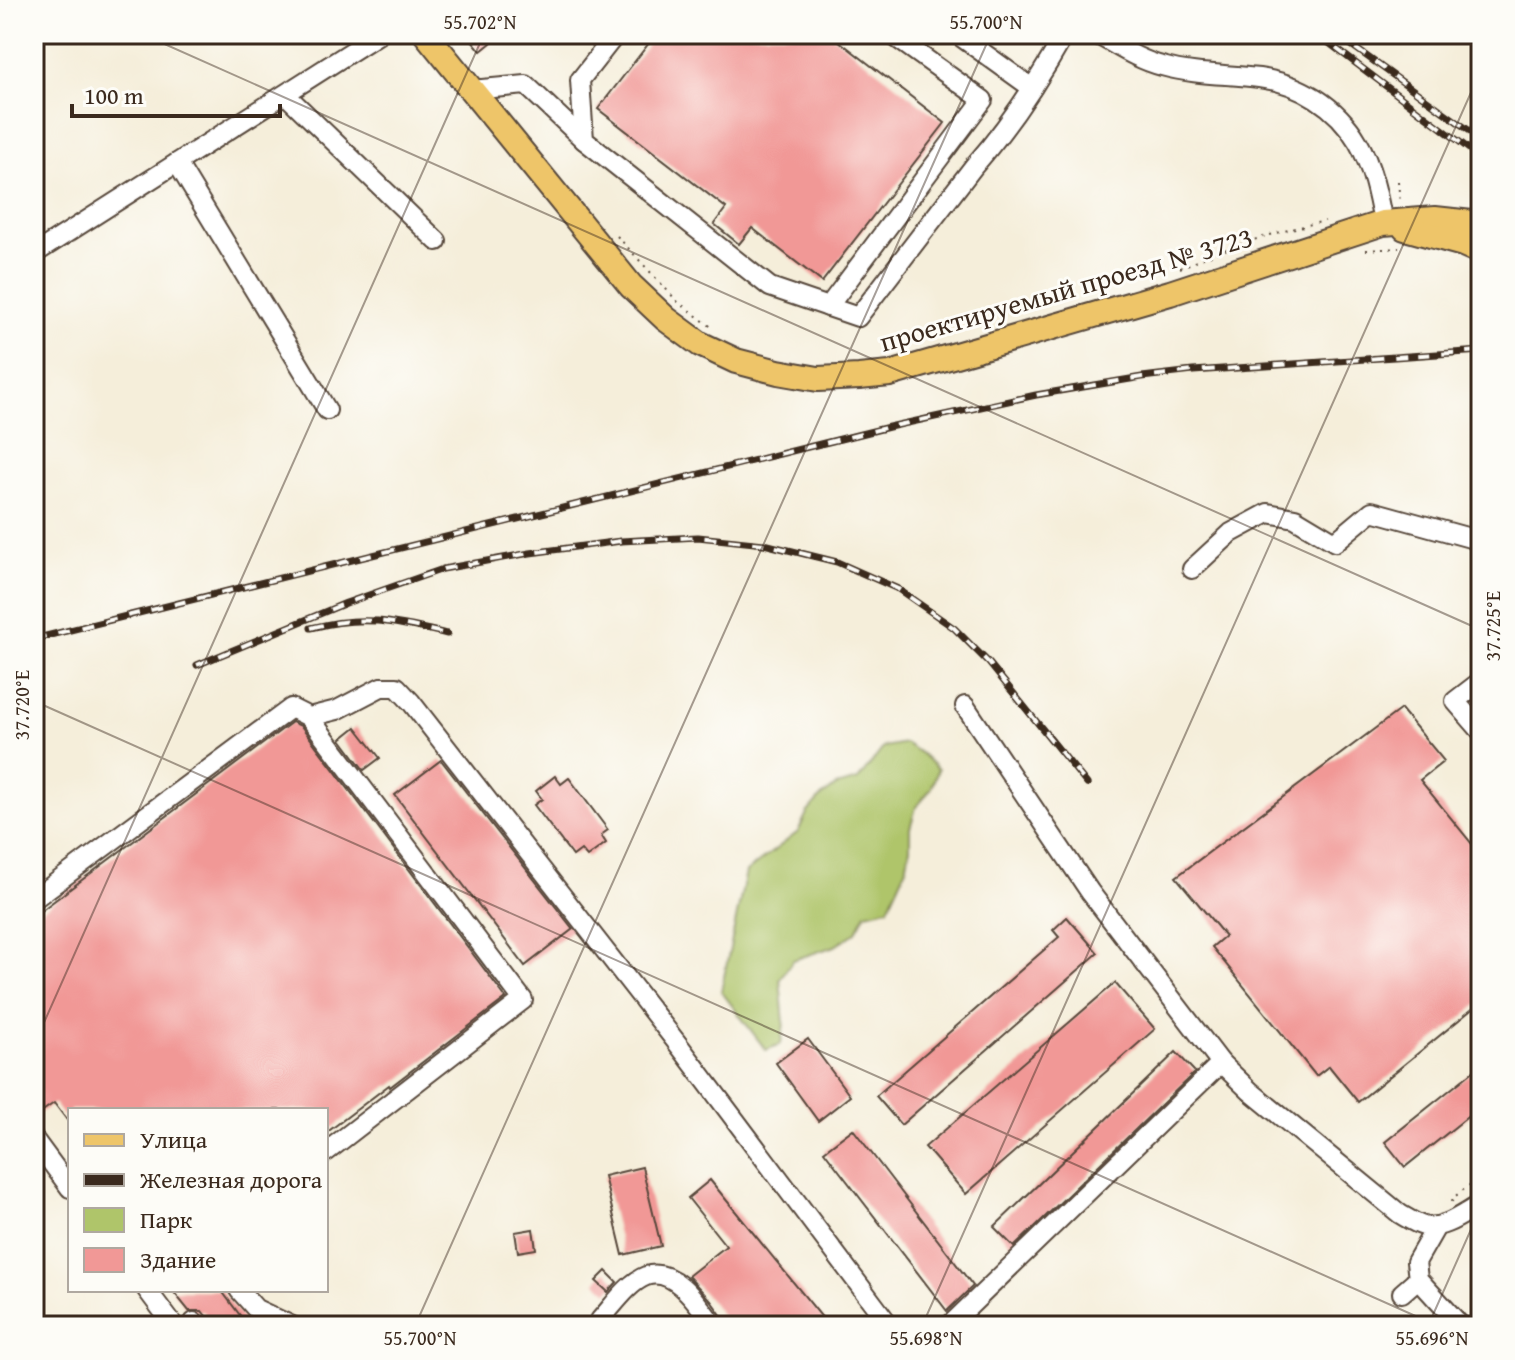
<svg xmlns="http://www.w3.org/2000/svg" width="1515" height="1360" font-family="'Gentium Book Plus',serif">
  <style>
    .green { fill: #afc56a; stroke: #757844; stroke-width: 2 }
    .building { fill: #f19896 }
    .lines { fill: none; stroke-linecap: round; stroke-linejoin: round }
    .minor-casing { stroke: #57473a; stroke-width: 22 }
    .major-casing { stroke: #57473a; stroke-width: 28 }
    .path { stroke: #57473a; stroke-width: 2; stroke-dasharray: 2 6; stroke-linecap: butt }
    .minor { stroke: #fff; stroke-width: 18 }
    .major { stroke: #eec569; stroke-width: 24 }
    .rail-casing { stroke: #3b2a1e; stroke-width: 7 }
    .rail { stroke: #fdfcf7; stroke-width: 4; stroke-dasharray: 12; stroke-linecap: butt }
    .ticks { fill: none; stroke: #3b2a1e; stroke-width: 2; stroke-opacity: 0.45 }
    .labels { text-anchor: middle; stroke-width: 6; stroke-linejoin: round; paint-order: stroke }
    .street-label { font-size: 28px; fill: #3b2a1e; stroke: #fdfcf7 }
    .neatline { fill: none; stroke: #3b2a1e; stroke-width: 3 }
    .ticks-label { font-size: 20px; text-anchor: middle; fill: #3b2a1e }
  </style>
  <rect width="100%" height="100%" fill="#fdfcf7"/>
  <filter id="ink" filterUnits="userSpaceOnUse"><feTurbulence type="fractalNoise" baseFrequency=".0125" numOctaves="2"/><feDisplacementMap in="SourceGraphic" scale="16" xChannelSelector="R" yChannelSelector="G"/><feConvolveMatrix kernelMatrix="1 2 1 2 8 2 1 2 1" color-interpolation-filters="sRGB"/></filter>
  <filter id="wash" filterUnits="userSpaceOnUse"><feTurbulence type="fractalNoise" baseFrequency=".006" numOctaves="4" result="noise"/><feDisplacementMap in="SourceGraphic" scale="32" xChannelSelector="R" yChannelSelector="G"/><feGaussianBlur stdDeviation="1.8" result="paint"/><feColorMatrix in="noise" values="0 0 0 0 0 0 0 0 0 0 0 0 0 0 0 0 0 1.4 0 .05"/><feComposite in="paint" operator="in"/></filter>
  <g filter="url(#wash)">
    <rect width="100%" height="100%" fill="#f5eeda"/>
    <path class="green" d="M 905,743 L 923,755 L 938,769 L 931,789 L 916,807 L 910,828 L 910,848 L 906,869 L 888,908 L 866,913 L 855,933 L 835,946 L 793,960 L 780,979 L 784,1023 L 781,1044 L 766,1050 L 721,991 L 746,872 L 798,832 L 807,813 L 820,798 L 836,786 L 858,780 L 884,747 Z"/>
    <g id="blocks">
      <g class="building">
        <path d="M 467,34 L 483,34 L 491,43 L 481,51 Z"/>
        <path d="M 656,34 L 830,34 L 945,123 L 822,282 L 752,228 L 739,244 L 714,224 L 726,208 L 598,109 Z"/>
        <path d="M 1401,709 L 1444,761 L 1420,780 L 1481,855 L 1481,1002 L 1358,1102 L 1329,1066 L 1316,1076 L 1212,947 L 1225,936 L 1176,877 Z"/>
        <path d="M 292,722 L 301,726 L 506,998 L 390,1087 L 389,1085 L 326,1133 L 326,1110 L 70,1110 L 70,1124 L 54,1103 L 34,1117 L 34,916 Z"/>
        <path d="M 356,727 L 380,758 L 364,770 L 341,739 Z"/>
        <path d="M 441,760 L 573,929 L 525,966 L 395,795 Z"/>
        <path d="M 555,776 L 561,784 L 569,778 L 608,830 L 601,835 L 606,843 L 587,857 L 581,850 L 573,856 L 534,805 L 542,799 L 536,791 Z"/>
        <path d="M 1067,917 L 1098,953 L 901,1125 L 876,1096 L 1059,937 L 1053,930 Z"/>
        <path d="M 1115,983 L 1155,1029 L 966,1194 L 925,1147 Z"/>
        <path d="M 808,1039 L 850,1096 L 818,1121 L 776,1063 Z"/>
        <path d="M 1176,1052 L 1195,1072 L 1014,1247 L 994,1227 Z"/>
        <path d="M 1481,1065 L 1481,1106 L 1405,1167 L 1385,1142 Z"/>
        <path d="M 853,1129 L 973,1286 L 947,1311 L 824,1151 Z"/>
        <path d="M 642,1167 L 661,1246 L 623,1255 L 604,1176 Z"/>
        <path d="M 710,1180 L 829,1326 L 726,1326 L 724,1319 L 711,1301 L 688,1276 L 726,1246 L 688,1198 Z"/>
        <path d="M 533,1229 L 536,1249 L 518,1252 L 515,1232 Z"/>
        <path d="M 606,1271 L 617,1282 L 608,1292 L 596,1281 Z"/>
        <path d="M 172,1290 L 221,1290 L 248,1326 L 214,1326 L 202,1311 L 189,1311 Z"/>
      </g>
    </g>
  </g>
  <g filter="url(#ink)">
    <use href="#blocks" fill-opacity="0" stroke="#57473a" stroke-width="2"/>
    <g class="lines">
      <defs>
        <g id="minor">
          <path d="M 616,34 L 580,80 L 584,140 L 770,287 L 858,317 L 974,166 C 1009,126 1039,80 1065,34"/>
          <path d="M 957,34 L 1032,88"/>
          <path d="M 1096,34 C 1118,46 1138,60 1162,66 C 1194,75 1226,74 1259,78 C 1300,83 1337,106 1358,142 C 1372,166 1378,196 1383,223"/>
          <path d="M 471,90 L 526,85 L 584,140"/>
          <path d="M 286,95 L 437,241"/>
          <path d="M 177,163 L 327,410"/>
          <path d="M 34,254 L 379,34"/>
          <path d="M 828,307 L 983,100 L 891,34"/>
          <path d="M 1192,569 L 1231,533 L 1268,513 L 1295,518 L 1335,542 L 1372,511 L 1481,541"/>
          <path d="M 1481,681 L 1455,701 L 1481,731"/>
          <path d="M 965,706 L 1090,892 L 1221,1063 L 1250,1091 L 1400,1214 C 1407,1218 1416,1224 1424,1226 C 1444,1230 1464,1213 1481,1204"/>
          <path d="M 309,717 L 523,1000 L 326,1152"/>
          <path d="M 34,899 L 291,708 L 309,717 L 337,710 L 381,687 L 397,687 L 411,702 L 681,1048 L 890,1326"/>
          <path d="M 34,1139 L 70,1188"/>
          <path d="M 1436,1227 L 1416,1262 L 1418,1279 L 1461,1326"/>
          <path d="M 147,1290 L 174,1326"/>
          <path d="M 239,1290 L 256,1309 L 292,1326"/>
          <path d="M 1402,1293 L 1418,1279"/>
          <path d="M 600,1320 C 613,1306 628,1283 646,1276 C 675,1266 700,1307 714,1326"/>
          <path d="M 194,1322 L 196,1326"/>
          <path d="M 949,1326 L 1221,1063"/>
        </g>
        <g id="major">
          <path d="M 426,34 L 631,286 L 666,319 L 700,344 L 736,361 L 778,372 L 818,379 L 859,377 L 890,374 L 1170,293 L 1383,223 L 1435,219 L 1481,224"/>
          <path d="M 1405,228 L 1463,244 L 1481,252"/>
        </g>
      </defs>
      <use href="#minor" class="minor-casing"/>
      <use href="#major" class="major-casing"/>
      <g class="path">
        <path d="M 1398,181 L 1400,203"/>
        <path d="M 617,236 L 678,302 L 713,328"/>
        <path d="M 1366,250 L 1399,248"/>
        <path d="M 1180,268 C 1227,247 1275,232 1325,221"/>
        <path d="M 1452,1202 L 1453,1198 L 1481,1176"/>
      </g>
      <use href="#minor" class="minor"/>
      <use href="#major" class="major"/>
      <defs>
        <g id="rail">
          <path d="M 1317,34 L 1481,158"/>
          <path d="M 1336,34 L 1481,139"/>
          <path d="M 311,628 C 364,614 395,622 447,634"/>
          <path d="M 34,639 L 889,427 L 1036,395 L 1142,377 L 1193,371 L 1481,351"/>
          <path d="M 197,665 L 346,603 L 443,569 L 530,553 L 621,541 L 698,537 L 764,544 L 837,562 L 898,589 L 954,628 L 989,663 L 1087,784"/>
        </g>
      </defs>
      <use href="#rail" class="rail-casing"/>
      <use href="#rail" class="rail"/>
    </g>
  </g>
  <path class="ticks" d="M 142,34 L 1481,630M 34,701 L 1438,1326M 34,1045 L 484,34M 415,1326 L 991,34M 922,1326 L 1481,70M 1428,1326 L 1481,1207"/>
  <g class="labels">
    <g class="street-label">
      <text transform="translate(1066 289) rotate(-16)" y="10">проектируемый проезд № 3723</text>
    </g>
  </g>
  <rect width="1515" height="1360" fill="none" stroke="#fdfcf7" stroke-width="88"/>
  <rect x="68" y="1108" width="260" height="184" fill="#fdfcf7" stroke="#afa8a0" stroke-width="2"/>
  <rect x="84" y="1134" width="40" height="12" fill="#eec569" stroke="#afa8a0" stroke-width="2"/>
  <text x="140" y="1148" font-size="24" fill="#3b2a1e">Улица</text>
  <rect x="84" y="1174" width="40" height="12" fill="#3b2a1e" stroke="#afa8a0" stroke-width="2"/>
  <text x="140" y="1188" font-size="24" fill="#3b2a1e">Железная дорога</text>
  <rect x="84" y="1208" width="40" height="24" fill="#afc56a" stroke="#afa8a0" stroke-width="2"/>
  <text x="140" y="1228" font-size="24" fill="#3b2a1e">Парк</text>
  <rect x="84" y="1248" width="40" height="24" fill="#f19896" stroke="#afa8a0" stroke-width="2"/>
  <text x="140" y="1268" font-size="24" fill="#3b2a1e">Здание</text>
  <path d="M72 104v12h208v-12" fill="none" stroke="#3b2a1e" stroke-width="4"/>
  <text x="84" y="104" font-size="24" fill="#3b2a1e" stroke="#fdfcf7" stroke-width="6" paint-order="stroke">100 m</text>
  <rect x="44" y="44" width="1427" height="1272" class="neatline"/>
  <g class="ticks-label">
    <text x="480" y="29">55.702°N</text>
    <text x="986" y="29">55.700°N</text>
    <text transform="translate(1493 626) rotate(-90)" y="7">37.725°E</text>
    <text transform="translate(22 705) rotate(-90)" y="7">37.720°E</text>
    <text x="420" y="1345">55.700°N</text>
    <text x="926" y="1345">55.698°N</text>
    <text x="1432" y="1345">55.696°N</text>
  </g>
</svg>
